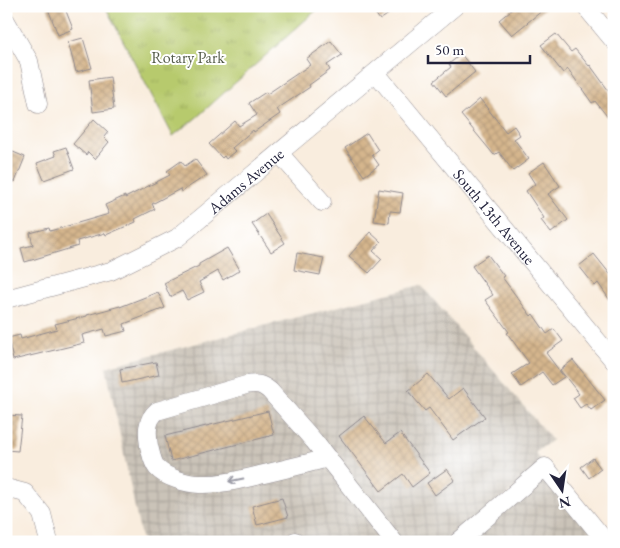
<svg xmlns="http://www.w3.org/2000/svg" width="620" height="548" font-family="'EB Garamond',serif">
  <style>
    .industrial { fill: url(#industrial-grid) }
    .park { fill: url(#park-tufts); stroke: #6c7654 }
    .building { fill: url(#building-cross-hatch) }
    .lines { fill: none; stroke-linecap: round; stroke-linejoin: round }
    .minor-casing { stroke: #8e888c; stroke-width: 19 }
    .minor { stroke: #fff; stroke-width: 18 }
    .oneway { stroke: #9c9ca7 }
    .labels { text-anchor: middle; stroke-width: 4; stroke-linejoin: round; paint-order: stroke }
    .park-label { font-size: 16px; fill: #565d4c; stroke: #fff }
    .street-label { font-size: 16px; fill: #22223b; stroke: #fff }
  </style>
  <defs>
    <pattern id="industrial-grid" width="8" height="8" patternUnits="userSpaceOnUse" patternTransform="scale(1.25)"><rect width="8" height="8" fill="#cac3b8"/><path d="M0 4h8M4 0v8" fill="none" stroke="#ada79f"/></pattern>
    <pattern id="park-tufts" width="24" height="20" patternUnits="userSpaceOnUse" patternTransform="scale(1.25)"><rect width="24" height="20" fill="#b7ca6d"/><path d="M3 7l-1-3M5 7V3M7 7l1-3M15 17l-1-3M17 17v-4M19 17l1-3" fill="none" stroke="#9dad5f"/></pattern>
    <pattern id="building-cross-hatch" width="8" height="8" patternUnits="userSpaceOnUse" patternTransform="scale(1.25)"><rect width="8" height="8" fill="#d5b68d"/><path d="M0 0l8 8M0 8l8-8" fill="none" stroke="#b79c7b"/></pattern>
  </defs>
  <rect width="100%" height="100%" fill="#fff"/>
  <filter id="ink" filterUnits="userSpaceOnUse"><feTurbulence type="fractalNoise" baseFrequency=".02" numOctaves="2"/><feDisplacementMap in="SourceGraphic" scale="10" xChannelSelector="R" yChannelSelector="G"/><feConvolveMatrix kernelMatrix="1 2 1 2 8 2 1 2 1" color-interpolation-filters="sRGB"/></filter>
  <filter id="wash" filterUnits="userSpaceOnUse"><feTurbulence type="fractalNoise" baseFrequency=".0096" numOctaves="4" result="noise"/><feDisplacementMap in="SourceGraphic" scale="20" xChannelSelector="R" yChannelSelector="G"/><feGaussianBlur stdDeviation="1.12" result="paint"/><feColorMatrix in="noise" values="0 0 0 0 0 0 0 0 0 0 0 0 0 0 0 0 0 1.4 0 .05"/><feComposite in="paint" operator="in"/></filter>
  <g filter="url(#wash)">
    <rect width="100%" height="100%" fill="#f9edde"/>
    <g class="industrial">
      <path d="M 421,285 L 552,440 L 535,453 L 543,462 L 455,542 L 142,542 L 106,367 Z"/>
      <path d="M 545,473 L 602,542 L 466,542 Z"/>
    </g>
    <path class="park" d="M 105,6 L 321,6 L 196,118 L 173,136 Z"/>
    <g id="blocks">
      <g class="building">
        <path d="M 47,6 L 64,6 L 73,29 L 58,35 Z"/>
        <path d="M 370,6 L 400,6 L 380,20 Z"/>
        <path d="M 516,6 L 548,6 L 512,35 L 499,20 Z"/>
        <path d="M 556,34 L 571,52 L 575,49 L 589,66 L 590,65 L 614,98 L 614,125 L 595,101 L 592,103 L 568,69 L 563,73 L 541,45 Z"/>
        <path d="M 83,38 L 92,68 L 76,72 L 68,42 Z"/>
        <path d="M 331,41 L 342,55 L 327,65 L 330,70 L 309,85 L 310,87 L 277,109 L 280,114 L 254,132 L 253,130 L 232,148 L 235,151 L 226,159 L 224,156 L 222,158 L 209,144 L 235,121 L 239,126 L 257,115 L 249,103 L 266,92 L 267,94 L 310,65 L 306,59 Z"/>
        <path d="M 461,54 L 475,72 L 446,96 L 434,81 L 451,67 L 449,64 Z"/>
        <path d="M 110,77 L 114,109 L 93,112 L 89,80 Z"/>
        <path d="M 480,99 L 506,132 L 514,126 L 520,135 L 514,139 L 529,159 L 513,171 L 499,152 L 494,155 L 461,115 Z"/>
        <path d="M 94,119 L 108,132 L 104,137 L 109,142 L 95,159 L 88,152 L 86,155 L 73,144 Z"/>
        <path d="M 367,133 L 378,150 L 372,155 L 379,165 L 364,176 L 345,148 Z"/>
        <path d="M 66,147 L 74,169 L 44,180 L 37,163 L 56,156 L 54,151 Z"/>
        <path d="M 6,149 L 25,157 L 15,182 L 6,178 Z"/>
        <path d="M 195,159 L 207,175 L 181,192 L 180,189 L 152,204 L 155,209 L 135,219 L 136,222 L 106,235 L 105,233 L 77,241 L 78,246 L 25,262 L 21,248 L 33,245 L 30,233 L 49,228 L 50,231 L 109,214 L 105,205 L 125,196 L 125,198 L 170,175 L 167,171 L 181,161 L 185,166 Z"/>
        <path d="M 544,162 L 560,186 L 548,194 L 568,220 L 551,233 L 541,220 L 544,218 L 526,191 L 535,184 L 528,173 Z"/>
        <path d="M 379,189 L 403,193 L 400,212 L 390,211 L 389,223 L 374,221 Z"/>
        <path d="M 266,214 L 285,243 L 271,252 L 252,224 Z"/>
        <path d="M 370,232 L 381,242 L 373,251 L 382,259 L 369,273 L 349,256 Z"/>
        <path d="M 227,248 L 240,270 L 223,280 L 218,271 L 199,282 L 204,292 L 187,300 L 182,291 L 170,297 L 164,283 L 199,266 L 199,264 Z"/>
        <path d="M 297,253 L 324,258 L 320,275 L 294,270 Z"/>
        <path d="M 594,254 L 614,279 L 614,306 L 598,283 L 595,286 L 579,266 Z"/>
        <path d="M 488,255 L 504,276 L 502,277 L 531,316 L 533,314 L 547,334 L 554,329 L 563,341 L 546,353 L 564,377 L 552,385 L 542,372 L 521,387 L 512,374 L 529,363 L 507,333 L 509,332 L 485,300 L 493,295 L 472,266 Z"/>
        <path d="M 158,292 L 165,308 L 124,324 L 126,331 L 106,336 L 104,329 L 82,335 L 84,343 L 13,360 L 8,338 L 20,335 L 21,339 L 57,329 L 55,324 L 87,316 L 87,315 L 120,306 L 120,307 Z"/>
        <path d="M 573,360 L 605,400 L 591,410 L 586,404 L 580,408 L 573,398 L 579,394 L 560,370 Z"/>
        <path d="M 156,362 L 159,375 L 122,383 L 120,369 Z"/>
        <path d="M 428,374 L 449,399 L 463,388 L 485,417 L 453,440 L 429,408 L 425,411 L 408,391 Z"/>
        <path d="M 268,411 L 274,435 L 171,461 L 165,436 Z"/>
        <path d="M 6,415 L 22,416 L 18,451 L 6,450 Z"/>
        <path d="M 364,416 L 386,443 L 400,433 L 430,473 L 412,487 L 403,474 L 381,491 L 339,436 Z"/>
        <path d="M 593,458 L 601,469 L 589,478 L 581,467 Z"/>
        <path d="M 447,469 L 455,480 L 435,495 L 427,483 Z"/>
        <path d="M 282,498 L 288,517 L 257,525 L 252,506 Z"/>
      </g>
    </g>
  </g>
  <g filter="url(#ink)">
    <use href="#blocks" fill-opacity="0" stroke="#8e888c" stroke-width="1"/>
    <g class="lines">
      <defs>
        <g id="minor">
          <path d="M 585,6 L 614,41"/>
          <path d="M 6,21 L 29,61 L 38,104"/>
          <path id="s1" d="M 376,73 L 614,361"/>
          <path d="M 279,153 L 322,202"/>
          <path id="s2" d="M 6,299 L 111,271 L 177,238 L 455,6"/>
          <path d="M 328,458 C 306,464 285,469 264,474 C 243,479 221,485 199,484 C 187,484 165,477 157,468 C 152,462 151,453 149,446 C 147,433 146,420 157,411 L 246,385 C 257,383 262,384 270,391 L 314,441 L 394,542"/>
          <path d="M 6,488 L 25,493 L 42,514 L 49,542"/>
          <path d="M 295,541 L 295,542"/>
          <path d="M 458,542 L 545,467 L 606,542"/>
        </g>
      </defs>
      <use href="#minor" class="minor-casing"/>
      <use href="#minor" class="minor"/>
    </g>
    <defs><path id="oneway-shaft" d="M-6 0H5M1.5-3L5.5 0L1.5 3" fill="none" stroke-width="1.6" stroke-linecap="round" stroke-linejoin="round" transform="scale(1.25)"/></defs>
    <use class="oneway" href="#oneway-shaft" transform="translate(236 480) rotate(169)"/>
  </g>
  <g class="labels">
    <g class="park-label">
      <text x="188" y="63">Rotary Park</text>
    </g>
    <g class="street-label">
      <text dy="6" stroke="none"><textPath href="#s2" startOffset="272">Adams Avenue</textPath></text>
      <text dy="6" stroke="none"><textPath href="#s1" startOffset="186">South 13th Avenue</textPath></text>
    </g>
  </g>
  <rect width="620" height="548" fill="none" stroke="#fff" stroke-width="25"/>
  <g transform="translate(562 490) rotate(167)" stroke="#ffffff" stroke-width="4" paint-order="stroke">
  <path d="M0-4L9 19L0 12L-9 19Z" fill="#22223b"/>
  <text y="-8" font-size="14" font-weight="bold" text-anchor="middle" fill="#22223b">N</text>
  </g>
  <path d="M428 55v8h102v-8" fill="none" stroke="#22223b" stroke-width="2.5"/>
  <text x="435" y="55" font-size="15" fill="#22223b" stroke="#ffffff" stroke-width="4" paint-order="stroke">50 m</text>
</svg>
